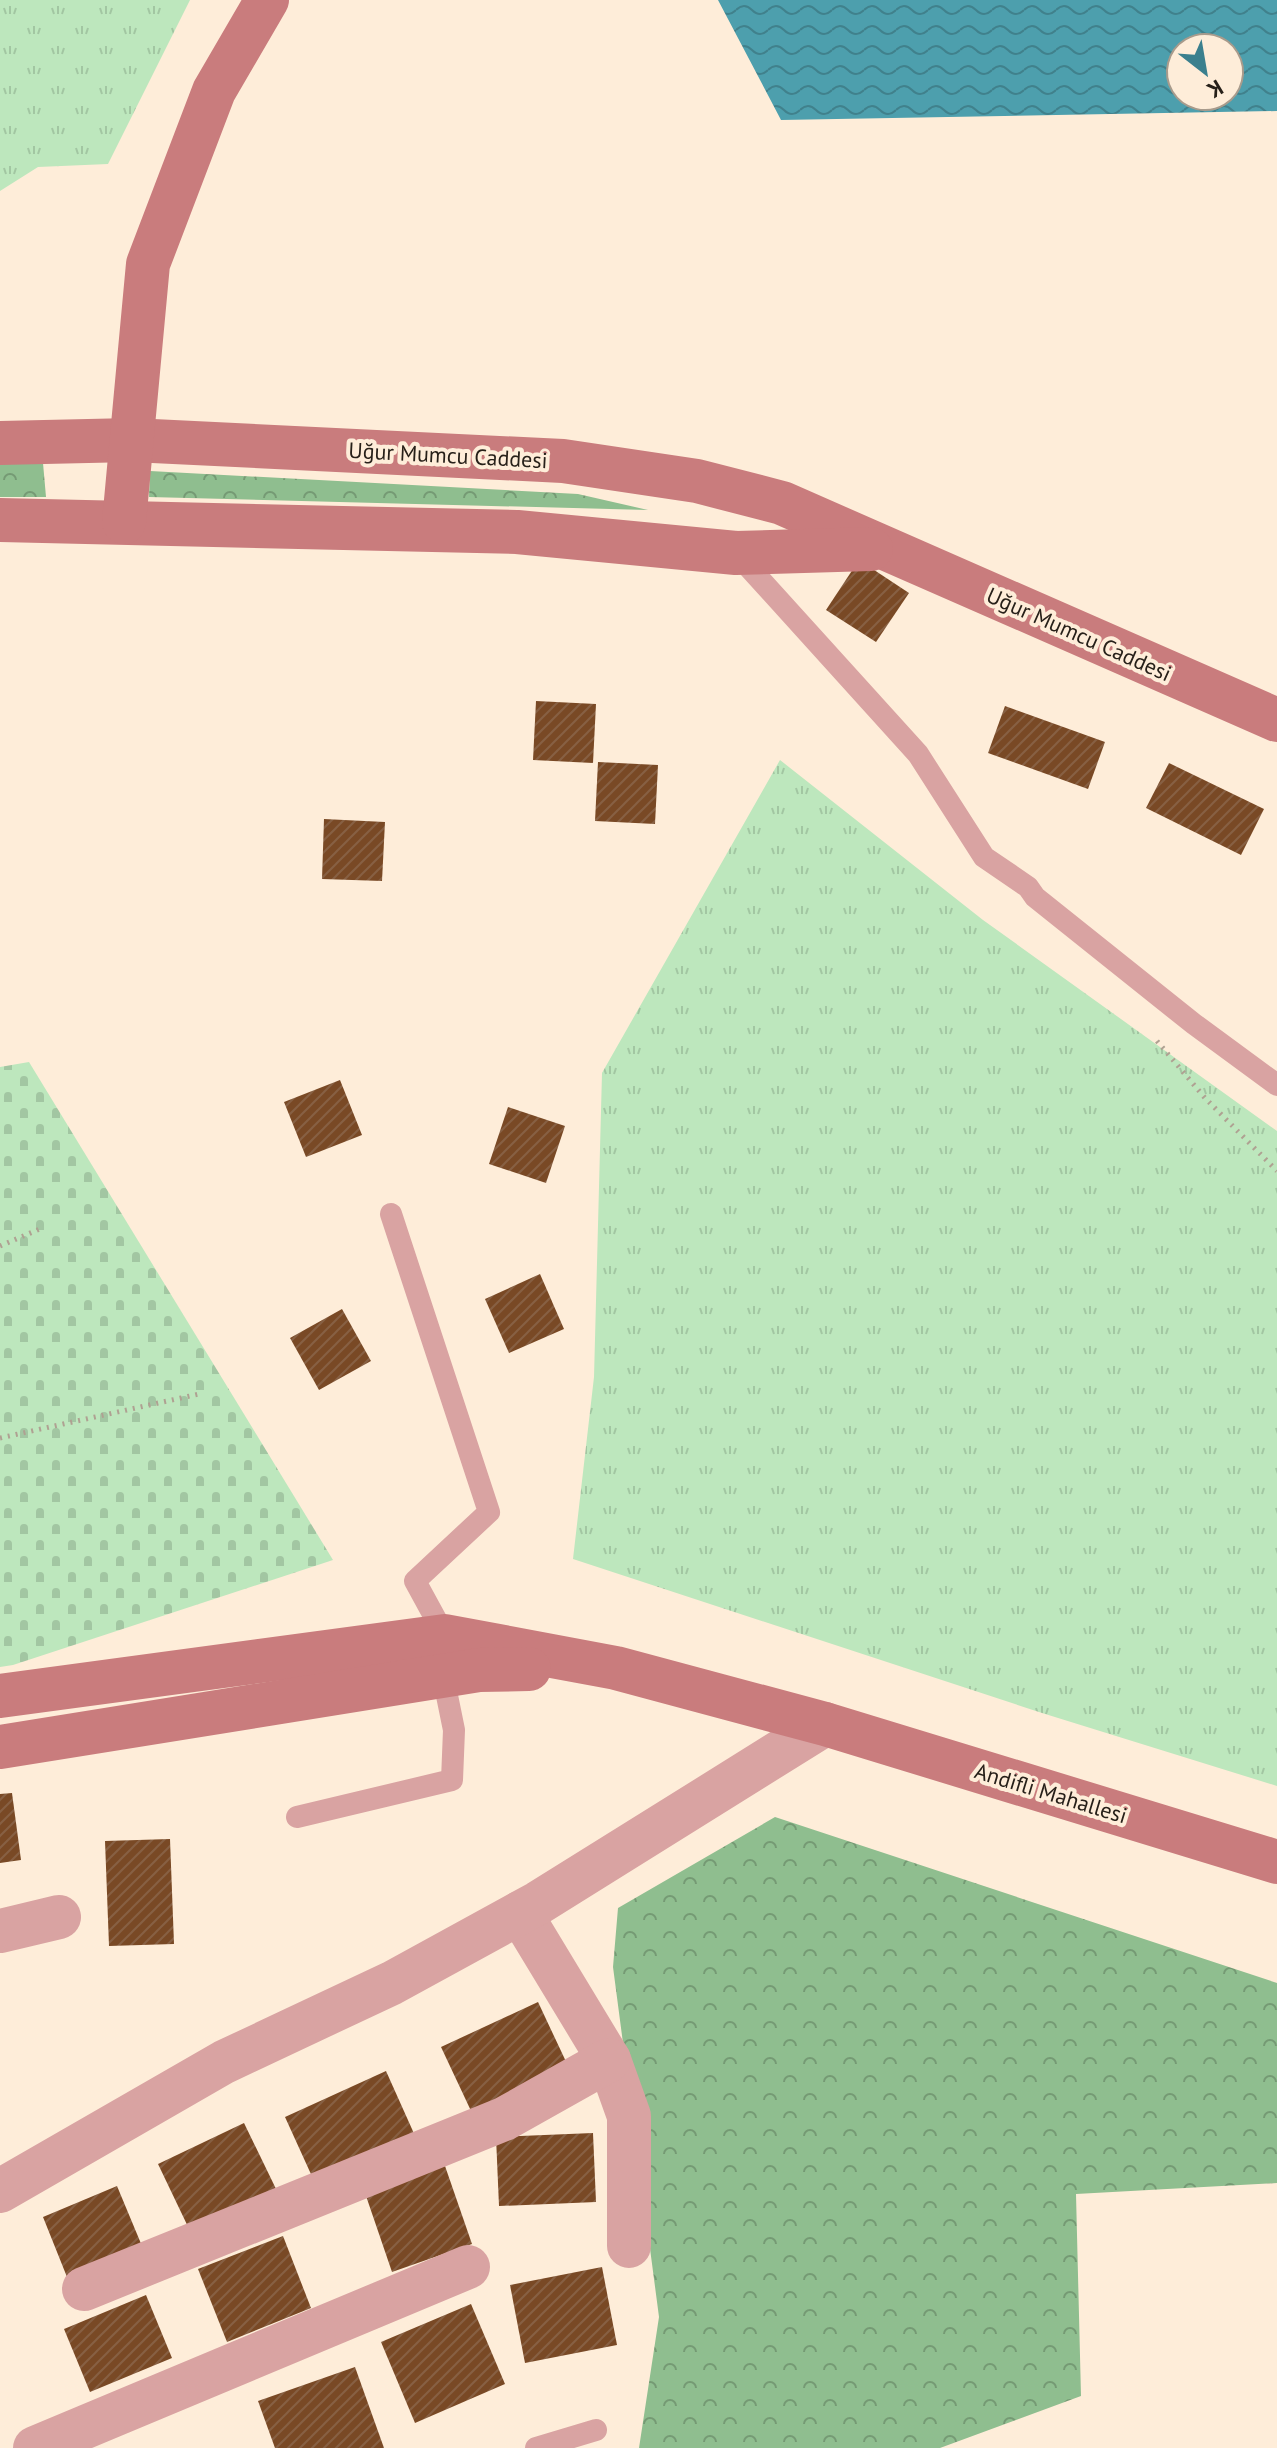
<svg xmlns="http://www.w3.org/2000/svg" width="1277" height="2448" font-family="'PT Sans',sans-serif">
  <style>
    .grass { fill: url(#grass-tufts) }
    .forest { fill: url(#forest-crowns) }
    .cemetery { fill: url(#cemetery-stones) }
    .water { fill: url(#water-waves); fill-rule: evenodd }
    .building { fill: url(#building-hatch) }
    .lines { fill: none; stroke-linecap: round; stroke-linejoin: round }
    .path { stroke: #afa192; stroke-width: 5; stroke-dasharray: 2 6; stroke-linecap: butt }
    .lane { stroke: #d9a3a2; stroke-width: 22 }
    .street { stroke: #d9a3a2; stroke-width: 44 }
    .secondary { stroke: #c97c7d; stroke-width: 44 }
    .labels { text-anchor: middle; stroke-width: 8; stroke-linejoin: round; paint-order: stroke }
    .street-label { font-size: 22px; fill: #272019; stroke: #feedd9 }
  </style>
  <defs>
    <pattern id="grass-tufts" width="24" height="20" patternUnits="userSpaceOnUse" patternTransform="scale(2)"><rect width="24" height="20" fill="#bde7bd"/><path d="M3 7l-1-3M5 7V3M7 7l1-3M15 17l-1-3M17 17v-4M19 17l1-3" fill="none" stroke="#a2c6a2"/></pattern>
    <pattern id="forest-crowns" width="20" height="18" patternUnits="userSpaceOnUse" patternTransform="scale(2)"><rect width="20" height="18" fill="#8fbe8f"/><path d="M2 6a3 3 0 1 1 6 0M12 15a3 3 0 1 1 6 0" fill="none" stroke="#759a74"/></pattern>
    <pattern id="cemetery-stones" width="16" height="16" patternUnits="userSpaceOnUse" patternTransform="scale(2)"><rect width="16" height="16" fill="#bde7bd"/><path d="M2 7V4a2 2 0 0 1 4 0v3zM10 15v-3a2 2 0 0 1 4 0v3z" fill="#a2c6a2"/></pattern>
    <pattern id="water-waves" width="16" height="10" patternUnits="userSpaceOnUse" patternTransform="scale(2)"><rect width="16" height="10" fill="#4d9fad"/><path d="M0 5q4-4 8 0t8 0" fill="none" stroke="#40818c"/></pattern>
    <pattern id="building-hatch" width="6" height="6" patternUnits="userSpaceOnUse" patternTransform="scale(2)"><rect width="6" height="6" fill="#794925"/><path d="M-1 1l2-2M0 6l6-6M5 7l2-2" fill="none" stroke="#876043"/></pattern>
  </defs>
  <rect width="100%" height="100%" fill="#feedd9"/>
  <g class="grass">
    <path d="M 0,0 L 190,0 L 108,164 L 38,167 L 0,191 Z"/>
    <path d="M 780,760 L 983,920 L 1277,1131 L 1277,1786 L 1042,1713 L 573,1559 L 594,1377 L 602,1073 Z"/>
  </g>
  <g class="forest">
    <path d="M 43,463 L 46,497 L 0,497 L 0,464 Z"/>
    <path d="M 150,471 L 578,494 L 648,510 L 149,497 Z"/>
    <path d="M 775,1817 L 1277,1983 L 1277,2183 L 1076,2194 L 1081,2396 L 940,2448 L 639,2448 L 659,2317 L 613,1967 L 618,1908 Z"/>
  </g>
  <path class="cemetery" d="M 29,1062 L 333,1560 L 13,1665 L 0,1667 L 0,1067 Z"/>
  <path class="water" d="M 718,0 L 1277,0 L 1277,111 L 781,120 ZM 1181,48 L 1229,48 L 1229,96 L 1181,96 Z"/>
  <g class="building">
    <path d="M 859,560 L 909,593 L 876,642 L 826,610 Z"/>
    <path d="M 536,701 L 596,704 L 593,763 L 533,760 Z"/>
    <path d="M 1005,706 L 1105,742 L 1088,789 L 988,753 Z"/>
    <path d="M 598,762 L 658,765 L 655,824 L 595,821 Z"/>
    <path d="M 1169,763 L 1264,809 L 1241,855 L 1146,808 Z"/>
    <path d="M 324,819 L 385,822 L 382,881 L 322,879 Z"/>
    <path d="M 340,1080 L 362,1135 L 306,1157 L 284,1102 Z"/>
    <path d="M 508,1107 L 565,1126 L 546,1183 L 489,1164 Z"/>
    <path d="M 540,1274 L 564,1329 L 509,1353 L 485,1299 Z"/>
    <path d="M 342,1309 L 371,1361 L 319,1390 L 290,1338 Z"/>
    <path d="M 12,1793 L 21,1860 L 0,1863 L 0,1794 Z"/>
    <path d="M 170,1839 L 174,1944 L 109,1946 L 105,1841 Z"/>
    <path d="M 538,2002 L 569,2068 L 472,2113 L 441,2047 Z"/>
    <path d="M 386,2071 L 416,2138 L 315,2183 L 285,2117 Z"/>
    <path d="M 244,2123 L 277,2191 L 191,2233 L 158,2164 Z"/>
    <path d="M 593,2133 L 596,2202 L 499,2206 L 496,2137 Z"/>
    <path d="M 445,2166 L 472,2244 L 392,2272 L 365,2193 Z"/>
    <path d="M 117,2186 L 142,2246 L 67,2277 L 43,2217 Z"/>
    <path d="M 283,2236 L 311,2308 L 227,2342 L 198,2269 Z"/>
    <path d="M 602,2267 L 617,2345 L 525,2363 L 510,2285 Z"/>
    <path d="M 146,2295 L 172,2358 L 90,2392 L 64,2329 Z"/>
    <path d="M 471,2304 L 505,2384 L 415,2423 L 381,2342 Z"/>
    <path d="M 355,2367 L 384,2448 L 275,2448 L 258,2401 Z"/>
  </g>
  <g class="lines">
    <g class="path">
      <path d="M 1157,1041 L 1205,1098 L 1277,1171"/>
      <path d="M 0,1246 L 42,1228"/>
      <path d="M 0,1438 L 199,1394"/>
    </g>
    <g class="lane">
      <path d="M 736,553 L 918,754 L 984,857 L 1028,887 L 1035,897 L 1194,1024 L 1277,1085"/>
      <path d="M 391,1214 L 489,1512 L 415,1581 L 445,1636"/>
      <path d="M 297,1817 L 452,1780 L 454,1730 L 443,1676"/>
      <path d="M 536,2448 L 596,2430"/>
    </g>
    <g class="street">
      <path d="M 520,1913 L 609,2060 L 629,2116 L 629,2246"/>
      <path d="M 0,1931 L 59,1917"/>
      <path d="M 0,2191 L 224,2062 L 392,1983 L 538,1903 L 825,1724"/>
      <path d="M 84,2289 L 504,2119 L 609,2060"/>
      <path d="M 35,2448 L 468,2267"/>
    </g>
    <g class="secondary">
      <path d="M 0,443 L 132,440 L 563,461 L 697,481 L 782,503 L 1277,720"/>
      <path d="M 0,520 L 517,532 L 736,553 L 871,549"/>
      <path d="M 124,522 L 148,264 L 214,91 L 267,0"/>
      <path d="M 0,1696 L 445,1636 L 616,1668 L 825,1724 L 1277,1862"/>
      <path d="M 0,1747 L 479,1670 L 529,1669"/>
    </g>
  </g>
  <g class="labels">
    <g class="street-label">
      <text transform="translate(448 455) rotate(3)" y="8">Uğur Mumcu Caddesi</text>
      <text transform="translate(1079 634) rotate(24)" y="8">Uğur Mumcu Caddesi</text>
      <text transform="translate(1051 1793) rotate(17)" y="8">Andifli Mahallesi</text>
    </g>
  </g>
  <g transform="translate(1205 72) rotate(149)"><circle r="38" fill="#feedd9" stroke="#a89b8c" stroke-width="2"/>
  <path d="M0-6L14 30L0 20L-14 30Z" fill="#3b808e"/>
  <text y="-12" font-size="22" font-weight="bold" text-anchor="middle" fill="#272019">K</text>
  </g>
</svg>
